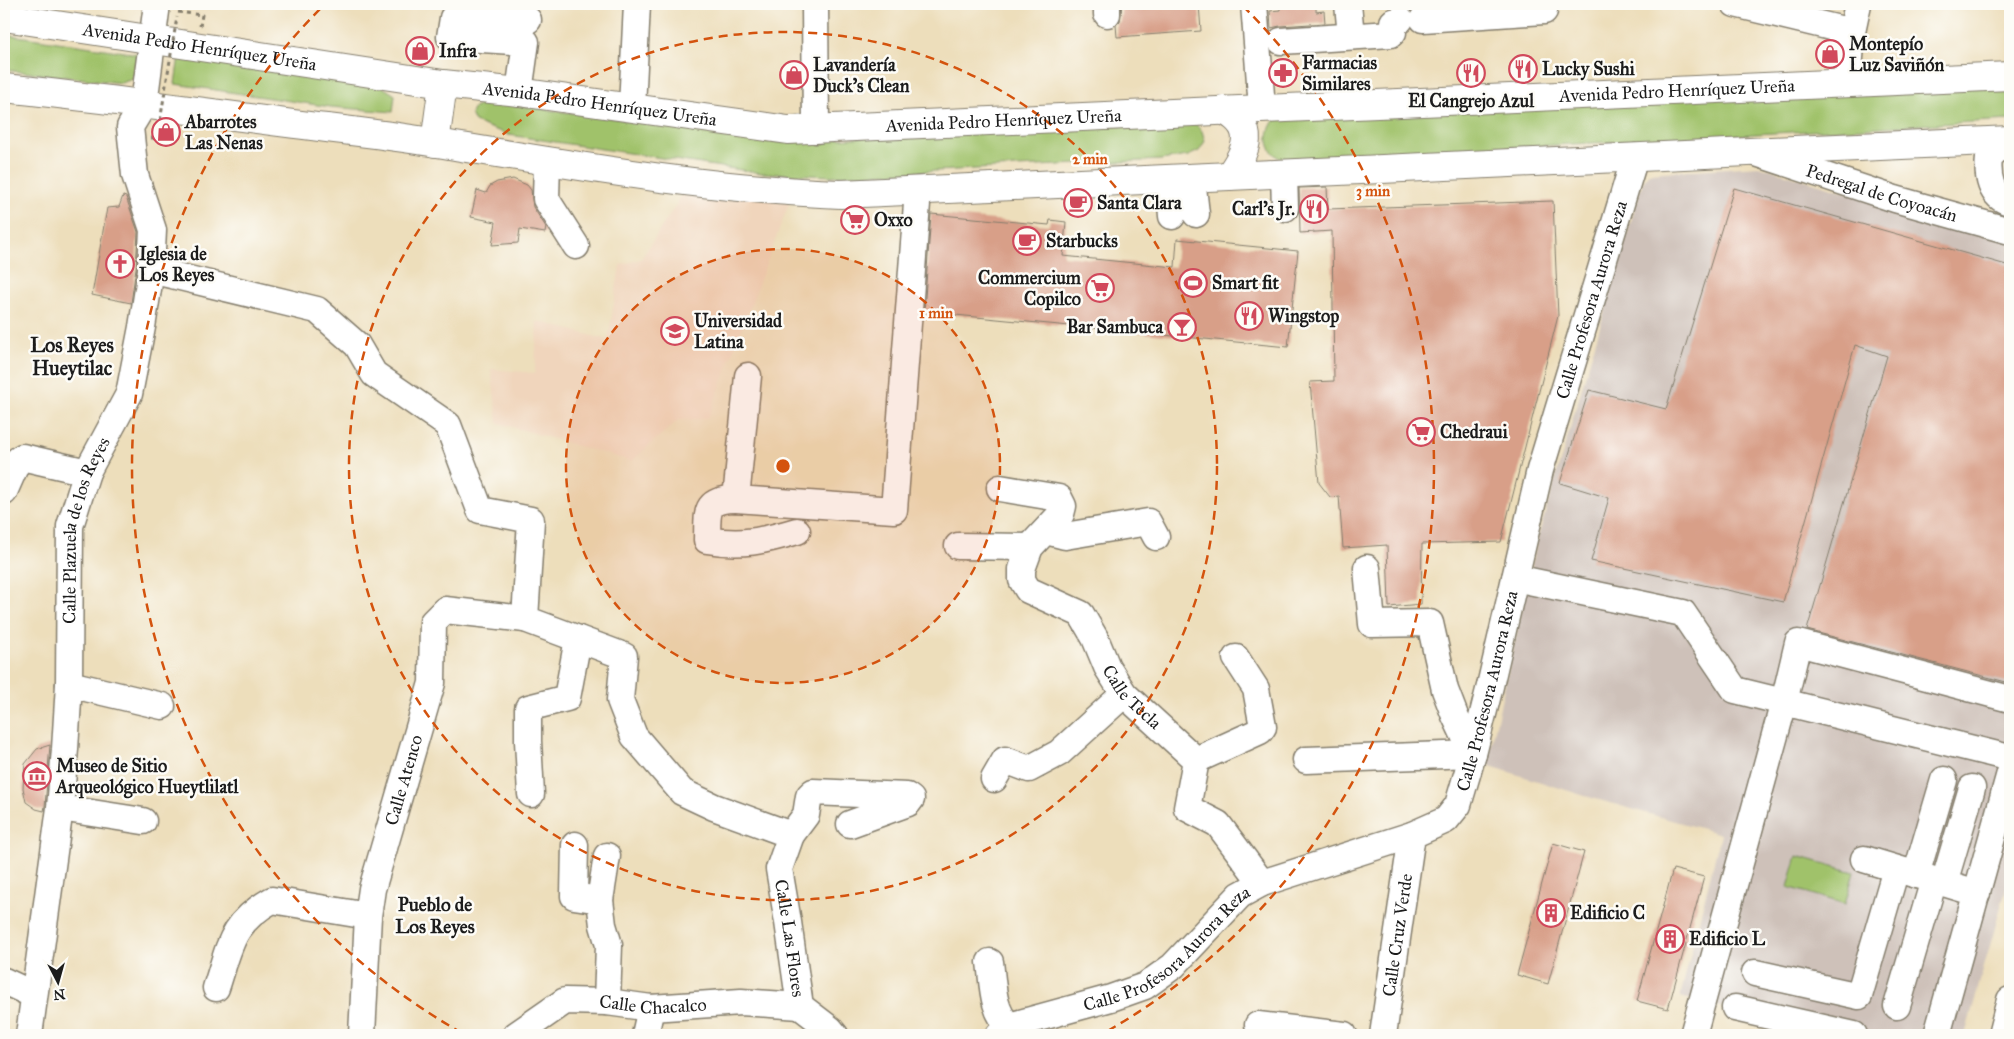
<svg xmlns="http://www.w3.org/2000/svg" width="2014" height="1039" font-family="'IM FELL Great Primer',serif">
  <style>
    .built { fill: #f0d5bc }
    .industrial { fill: #cec1b9 }
    .green { fill: #a0c26b; stroke: #5e6f44 }
    .building { fill: #d89f88 }
    .lines { fill: none; stroke-linecap: round; stroke-linejoin: round }
    .minor-casing { stroke: #847d6c; stroke-width: 29 }
    .major-casing { stroke: #847d6c; stroke-width: 30 }
    .path { stroke: #847d6c; stroke-width: 3; stroke-dasharray: 4 4; stroke-linecap: butt }
    .minor { stroke: #fff; stroke-width: 26 }
    .major { stroke: #fff; stroke-width: 28 }
    .path-bridge { stroke: #847d6c; stroke-width: 3; stroke-dasharray: 4 4; stroke-linecap: butt }
    .ring { fill: none; stroke: #d4530e; stroke-width: 2.5; stroke-dasharray: 9 6 }
    .labels { text-anchor: middle; stroke-width: 5; stroke-linejoin: round; paint-order: stroke }
    .poi-label { font-size: 18px; font-weight: bold; fill: #1c1c1c; stroke: #fdfcf7; text-anchor: start }
    .street-label { font-size: 18px; fill: #1c1c1c; stroke: #fdfcf7 }
    .neighbourhood-label { font-size: 19px; font-weight: bold; fill: #1c1c1c; stroke: #fdfcf7 }
    .quarter-label { font-size: 20px; font-weight: bold; fill: #1c1c1c; stroke: #fdfcf7 }
    .centre { fill: #d4530e; stroke: #fdfcf7; stroke-width: 2.5 }
    .ring-label { font-size: 15px; text-anchor: middle; font-weight: bold; fill: #d4530e; stroke: #fdfcf7; stroke-width: 5; stroke-linejoin: round; paint-order: stroke }
  </style>
  <rect width="100%" height="100%" fill="#fdfcf7"/>
  <filter id="ink" filterUnits="userSpaceOnUse"><feTurbulence type="fractalNoise" baseFrequency=".02" numOctaves="2"/><feDisplacementMap in="SourceGraphic" scale="10" xChannelSelector="R" yChannelSelector="G"/><feConvolveMatrix kernelMatrix="1 2 1 2 8 2 1 2 1" color-interpolation-filters="sRGB"/></filter>
  <filter id="wash" filterUnits="userSpaceOnUse"><feTurbulence type="fractalNoise" baseFrequency=".0096" numOctaves="4" result="noise"/><feDisplacementMap in="SourceGraphic" scale="20" xChannelSelector="R" yChannelSelector="G"/><feGaussianBlur stdDeviation="1.12" result="paint"/><feColorMatrix in="noise" values="0 0 0 0 0 0 0 0 0 0 0 0 0 0 0 0 0 1.4 0 .05"/><feComposite in="paint" operator="in"/></filter>
  <g filter="url(#wash)">
    <rect width="100%" height="100%" fill="#eddebb"/>
    <path class="built" d="M 685,191 L 790,201 L 708,418 L 678,420 L 631,461 L 498,423 L 491,369 L 535,373 L 537,321 L 608,340 L 620,265 L 641,259 Z"/>
    <path class="industrial" d="M 1759,166 L 2010,241 L 2010,874 L 1965,1035 L 1837,1035 L 1680,997 L 1721,834 L 1585,796 L 1487,765 L 1538,537 L 1642,184 L 1649,173 Z"/>
    <g class="green">
      <path d="M 4,34 L 138,54 L 136,78 L 121,83 L 4,70 Z"/>
      <path d="M 179,56 L 372,80 L 395,95 L 393,112 L 331,107 L 175,84 Z"/>
      <path d="M 2010,83 L 2010,120 L 1283,160 C 1264,152 1264,131 1277,117 Z"/>
      <path d="M 495,103 L 786,141 L 1195,123 L 1202,131 L 1205,141 L 1199,151 L 1188,156 L 1161,160 L 832,176 L 761,173 L 509,135 L 475,122 L 471,114 L 473,109 L 480,105 Z"/>
      <path d="M 1797,856 L 1854,872 L 1845,904 L 1788,887 Z"/>
    </g>
    <g id="blocks">
      <g class="building">
        <path d="M 1122,4 L 1199,4 L 1201,31 L 1117,37 L 1116,25 L 1120,21 Z"/>
        <path d="M 1280,4 L 1316,4 L 1316,12 L 1324,11 L 1325,23 L 1280,26 L 1271,28 L 1270,11 L 1280,10 Z"/>
        <path d="M 513,179 L 527,185 L 531,190 L 533,207 L 546,227 L 545,233 L 520,229 L 518,243 L 492,245 L 496,222 L 471,217 L 477,190 L 486,193 L 490,186 L 497,182 Z"/>
        <path d="M 1327,187 L 1328,209 L 1553,201 L 1558,316 L 1501,542 L 1422,544 L 1421,604 L 1389,607 L 1387,545 L 1343,548 L 1339,496 L 1330,497 L 1319,483 L 1310,382 L 1334,381 L 1332,231 L 1300,233 L 1299,188 Z"/>
        <path d="M 1734,188 L 2010,266 L 2010,683 L 1807,630 L 1887,356 L 1855,345 L 1783,602 L 1591,561 L 1609,498 L 1560,483 L 1589,390 L 1666,409 Z"/>
        <path d="M 123,196 L 126,197 L 138,232 L 136,268 L 131,303 L 92,295 L 107,208 L 119,207 Z"/>
        <path d="M 931,214 L 1049,225 L 1050,220 L 1066,222 L 1063,256 L 1175,267 L 1177,239 L 1298,251 L 1288,347 L 924,312 Z"/>
        <path d="M 50,745 L 45,806 L 44,811 L 36,809 L 26,802 L 23,788 L 25,764 L 37,749 Z"/>
        <path d="M 1553,843 L 1584,852 L 1548,984 L 1517,975 Z"/>
        <path d="M 1673,869 L 1704,877 L 1668,1009 L 1637,1001 Z"/>
      </g>
    </g>
  </g>
  <g filter="url(#ink)">
    <use href="#blocks" fill-opacity="0" stroke="#847d6c" stroke-width="1"/>
    <g class="lines">
      <defs>
        <g id="minor">
          <path d="M 815,4 L 816,130"/>
          <path d="M 1107,4 L 1107,14"/>
          <path d="M 1254,4 L 1262,108"/>
          <path d="M 1348,4 L 1351,36"/>
          <path d="M 1735,4 L 1852,32"/>
          <path d="M 1423,19 L 1544,11"/>
          <path d="M 1281,41 L 1391,34 L 1393,32 L 1393,22 L 1400,20"/>
          <path d="M 1848,83 L 1852,32 L 1858,4"/>
          <path d="M 519,92 L 526,42 L 450,37 L 453,18 L 528,20"/>
          <path d="M 632,107 L 637,4"/>
          <path d="M 2007,141 L 1989,158 C 1987,175 1990,197 2010,202"/>
          <path id="s1" d="M 1756,153 L 1895,199 L 2010,231"/>
          <path d="M 547,161 L 546,199 L 576,246"/>
          <path d="M 1284,174 L 1285,208"/>
          <path d="M 1192,178 L 1196,214"/>
          <path d="M 1169,179 L 1172,216"/>
          <path id="s2" d="M 151,270 L 317,310 L 357,345 L 374,374 L 448,425 L 480,510 L 531,520 L 525,619 L 624,656 L 620,700 L 634,736 L 682,792 L 714,807 L 791,835 L 779,869 L 788,922 L 800,1006 L 830,1029 L 835,1035"/>
          <path d="M 748,376 L 736,499 L 894,510 L 918,190"/>
          <path id="s3" d="M 1000,488 L 1059,498 L 1063,506 L 1061,514 L 1030,547 L 1022,569 L 1022,580 L 1028,590 L 1081,614 L 1095,638 L 1107,667 L 1124,694 L 1196,760 L 1187,808 L 1218,824 L 1262,883"/>
          <path d="M 4,492 L 18,460 L 22,457 L 87,472"/>
          <path d="M 736,499 C 703,499 708,513 707,540 C 742,546 763,541 797,531"/>
          <path d="M 1046,531 L 1065,536 L 1148,522 L 1156,537"/>
          <path d="M 958,546 L 1030,547"/>
          <path d="M 1515,578 L 1683,613 L 1735,690 L 2010,758"/>
          <path d="M 69,684 L 162,706"/>
          <path d="M 1196,760 L 1260,731 L 1263,727 L 1256,689 L 1236,658"/>
          <path d="M 1306,760 L 1473,754 L 1455,716 L 1445,690 L 1430,623 L 1372,624 L 1367,568"/>
          <path d="M 994,779 L 1005,760 L 1029,769 L 1059,753 L 1124,694"/>
          <path d="M 531,794 L 528,741 L 528,708 L 567,698 L 578,639"/>
          <path d="M 60,808 L 143,821"/>
          <path d="M 791,835 L 806,815 L 809,796 L 813,792 L 907,796 L 911,799 L 908,803 L 850,824"/>
          <path d="M 575,845 L 574,896 L 600,900"/>
          <path d="M 607,856 L 600,900 L 603,925 L 609,945 L 607,1002"/>
          <path d="M 1864,859 L 1977,893"/>
          <path d="M 1916,875 L 1944,780"/>
          <path d="M 1944,883 L 1972,788"/>
          <path d="M 990,962 C 993,984 992,1010 1009,1026"/>
          <path d="M 1755,973 L 1859,996 L 1896,869"/>
          <path d="M 4,981 L 34,995"/>
          <path d="M 216,988 C 230,946 230,924 272,900 L 368,916"/>
          <path d="M 1897,1006 L 1934,880"/>
          <path d="M 1735,1008 L 1854,1035"/>
          <path d="M 1258,1025 L 1344,1035"/>
          <path id="s4" d="M 29,1035 L 60,808 L 65,749 L 69,684 L 70,526 L 87,472 L 129,394 L 142,327 L 151,270 L 153,230 L 135,175 L 130,127 L 144,104 L 157,4"/>
          <path id="s5" d="M 362,1035 L 368,916 L 372,889 L 432,683 L 433,622 L 445,610 L 525,619"/>
          <path id="s6" d="M 516,1035 L 565,1001 L 607,1002 L 651,1008 L 741,1002 L 800,1006"/>
          <path d="M 645,1035 L 651,1008"/>
          <path id="s7" d="M 999,1035 L 1009,1026 L 1111,998 L 1145,986 L 1173,966 L 1240,895 L 1262,883 L 1412,835 L 1446,820 L 1458,805 L 1473,754 L 1490,686 L 1540,470 L 1635,157"/>
          <path id="s8" d="M 1383,1035 L 1412,835"/>
          <path d="M 1693,1035 L 1784,702 L 1798,643 L 2010,699"/>
          <path d="M 1937,1035 L 2010,773"/>
          <path d="M 2001,1035 L 2010,1000"/>
        </g>
        <g id="major">
          <path id="s9" d="M 4,17 L 443,84 L 519,92 L 788,130 L 2010,76"/>
          <path d="M 4,88 C 101,98 198,111 294,124 C 342,130 390,135 437,143 C 572,165 705,189 841,194 L 2010,140"/>
          <path d="M 1223,110 C 1258,127 1247,151 1229,176"/>
          <path d="M 435,143 L 443,84"/>
        </g>
      </defs>
      <use href="#minor" class="minor-casing"/>
      <use href="#major" class="major-casing"/>
      <g class="path">
        <path d="M 178,12 L 202,15 L 200,26"/>
        <path d="M 151,138 L 158,138 L 159,128"/>
      </g>
      <use href="#minor" class="minor"/>
      <use href="#major" class="major"/>
      <path class="path-bridge" d="M 159,128 L 177,17"/>
    </g>
  </g>
  <circle cx="783" cy="466" r="217" fill="#d4530e" fill-opacity=".12"/>
  <g class="ring">
    <circle cx="783" cy="466" r="217"/>
    <circle cx="783" cy="466" r="434"/>
    <path d="M462 1033A651 651 0 0 1 323 6M1243 6A651 651 0 0 1 1104 1033"/>
  </g>
  <defs>
    <symbol id="shop-ring" viewBox="-11 -11 22 22"><circle r="9.5" fill="#fdfcf7" stroke="#d1495b" stroke-width="1.5"/><path d="M-5-2.5h2.3a2.7 3.5 0 0 1 5.4 0H5L5.5 6h-11ZM-1.5-2.5h3a1.5 2.3 0 0 0-3 0Z" fill="#d1495b"/></symbol>
    <symbol id="restaurant-ring" viewBox="-11 -11 22 22"><circle r="9.5" fill="#fdfcf7" stroke="#d1495b" stroke-width="1.5"/><path d="M-5-6h1v4h1v-4h1v4h1v-4h1v5L-1.5 .5V6h-2V.5L-5-1ZM5-6V6H3V1.5H1.5Q1.5-4 5-6Z" fill="#d1495b"/></symbol>
    <symbol id="pharmacy-ring" viewBox="-11 -11 22 22"><circle r="9.5" fill="#fdfcf7" stroke="#d1495b" stroke-width="1.5"/><path d="M-2-6h4v4h4v4h-4v4h-4v-4h-4v-4h4Z" fill="#d1495b"/></symbol>
    <symbol id="cafe-ring" viewBox="-11 -11 22 22"><circle r="9.5" fill="#fdfcf7" stroke="#d1495b" stroke-width="1.5"/><path d="M-5.5-4.5H6V0H3Q3 3.5 0 3.5H-2.5Q-5.5 3.5-5.5 0ZM3-3.2v2h1.7v-2ZM-6 4.5H4V6H-6Z" fill="#d1495b"/></symbol>
    <symbol id="supermarket-ring" viewBox="-11 -11 22 22"><circle r="9.5" fill="#fdfcf7" stroke="#d1495b" stroke-width="1.5"/><path d="M-6-5.5h2.5l.6 2H6L4.5 2H-2.5L-4.4-4H-6ZM-1.5 3.2a1.3 1.3 0 1 0 .1 0ZM3 3.2a1.3 1.3 0 1 0 .1 0Z" fill="#d1495b"/></symbol>
    <symbol id="church-ring" viewBox="-11 -11 22 22"><circle r="9.5" fill="#fdfcf7" stroke="#d1495b" stroke-width="1.5"/><path d="M-1.2-6h2.4v3.5h3.3v2.4h-3.3V6h-2.4V-.1h-3.3v-2.4h3.3Z" fill="#d1495b"/></symbol>
    <symbol id="stadium-ring" viewBox="-11 -11 22 22"><circle r="9.5" fill="#fdfcf7" stroke="#d1495b" stroke-width="1.5"/><path d="M0-5a6.5 5 0 1 0 0 10a6.5 5 0 1 0 0-10ZM-3.5-1.8h7v3.6h-7Z" fill="#d1495b"/></symbol>
    <symbol id="bar-ring" viewBox="-11 -11 22 22"><circle r="9.5" fill="#fdfcf7" stroke="#d1495b" stroke-width="1.5"/><path d="M-6-5H6L.8 .8V4.5H3.5V6h-7V4.5H-.8V.8Z" fill="#d1495b"/></symbol>
    <symbol id="university-ring" viewBox="-11 -11 22 22"><circle r="9.5" fill="#fdfcf7" stroke="#d1495b" stroke-width="1.5"/><path d="M0-5L7-2L0 1L-7-2ZM-4 1L0 2.5L4 1V4Q0 6-4 4Z" fill="#d1495b"/></symbol>
    <symbol id="museum-ring" viewBox="-11 -11 22 22"><circle r="9.5" fill="#fdfcf7" stroke="#d1495b" stroke-width="1.5"/><path d="M0-6L6-3V-2H-6V-3ZM-5-1h2V3h-2ZM-1-1h2V3h-2ZM3-1h2V3H3ZM-6 4H6V6H-6Z" fill="#d1495b"/></symbol>
    <symbol id="building-ring" viewBox="-11 -11 22 22"><circle r="9.5" fill="#fdfcf7" stroke="#d1495b" stroke-width="1.5"/><path d="M-4-6H4V6H1V3H-1V6H-4ZM-2.5-4.3h1.7v1.8h-1.7ZM.8-4.3h1.7v1.8H.8ZM-2.5-1h1.7V.8h-1.7ZM.8-1h1.7V.8H.8Z" fill="#d1495b"/></symbol>
  </defs>
  <g fill-rule="evenodd">
    <use href="#shop-ring" x="404" y="35" width="32" height="32"/>
    <use href="#shop-ring" x="1814" y="38" width="32" height="32"/>
    <use href="#restaurant-ring" x="1507" y="53" width="32" height="32"/>
    <use href="#pharmacy-ring" x="1267" y="57" width="32" height="32"/>
    <use href="#restaurant-ring" x="1455" y="57" width="32" height="32"/>
    <use href="#shop-ring" x="778" y="59" width="32" height="32"/>
    <use href="#shop-ring" x="150" y="116" width="32" height="32"/>
    <use href="#cafe-ring" x="1062" y="187" width="32" height="32"/>
    <use href="#restaurant-ring" x="1298" y="193" width="32" height="32"/>
    <use href="#supermarket-ring" x="839" y="204" width="32" height="32"/>
    <use href="#cafe-ring" x="1011" y="225" width="32" height="32"/>
    <use href="#church-ring" x="104" y="248" width="32" height="32"/>
    <use href="#stadium-ring" x="1177" y="267" width="32" height="32"/>
    <use href="#supermarket-ring" x="1084" y="272" width="32" height="32"/>
    <use href="#restaurant-ring" x="1233" y="300" width="32" height="32"/>
    <use href="#bar-ring" x="1166" y="311" width="32" height="32"/>
    <use href="#university-ring" x="659" y="315" width="32" height="32"/>
    <use href="#supermarket-ring" x="1405" y="416" width="32" height="32"/>
    <use href="#museum-ring" x="21" y="760" width="32" height="32"/>
    <use href="#building-ring" x="1535" y="897" width="32" height="32"/>
    <use href="#building-ring" x="1654" y="923" width="32" height="32"/>
  </g>
  <g class="labels">
    <g class="poi-label">
      <text x="1849" y="50">Montepío<tspan x="1849" dy="21">Luz Saviñón</tspan></text>
      <text x="439" y="57">Infra</text>
      <text x="1302" y="69">Farmacias<tspan x="1302" dy="21">Similares</tspan></text>
      <text x="813" y="71">Lavandería<tspan x="813" dy="21">Duck's Clean</tspan></text>
      <text x="1542" y="75">Lucky Sushi</text>
      <text x="1471" y="107" text-anchor="middle">El Cangrejo Azul</text>
      <text x="185" y="128">Abarrotes<tspan x="185" dy="21">Las Nenas</tspan></text>
      <text x="1097" y="209">Santa Clara</text>
      <text x="1295" y="215" text-anchor="end">Carl's Jr.</text>
      <text x="874" y="226">Oxxo</text>
      <text x="1046" y="247">Starbucks</text>
      <text x="139" y="260">Iglesia de<tspan x="139" dy="21">Los Reyes</tspan></text>
      <text x="1081" y="284" text-anchor="end">Commercium<tspan x="1081" dy="21">Copilco</tspan></text>
      <text x="1212" y="289">Smart fit</text>
      <text x="1268" y="322">Wingstop</text>
      <text x="694" y="327">Universidad<tspan x="694" dy="21">Latina</tspan></text>
      <text x="1163" y="333" text-anchor="end">Bar Sambuca</text>
      <text x="1440" y="438">Chedraui</text>
      <text x="56" y="772">Museo de Sitio<tspan x="56" dy="21">Arqueológico Hueytlilatl</tspan></text>
      <text x="1570" y="919">Edificio C</text>
      <text x="1689" y="945">Edificio L</text>
    </g>
    <g class="street-label">
      <text dy="6" stroke="none"><textPath href="#s9" startOffset="198">Avenida Pedro Henríquez Ureña</textPath></text>
      <text dy="6" stroke="none"><textPath href="#s9" startOffset="1682">Avenida Pedro Henríquez Ureña</textPath></text>
      <text dy="6" stroke="none"><textPath href="#s9" startOffset="602">Avenida Pedro Henríquez Ureña</textPath></text>
      <text dy="6" stroke="none"><textPath href="#s9" startOffset="1008">Avenida Pedro Henríquez Ureña</textPath></text>
      <text dy="6" stroke="none"><textPath href="#s1" startOffset="132">Pedregal de Coyoacán</textPath></text>
      <text dy="6" stroke="none"><textPath href="#s7" startOffset="1049">Calle Profesora Aurora Reza</textPath></text>
      <text dy="6" stroke="none"><textPath href="#s4" startOffset="510">Calle Plazuela de los Reyes</textPath></text>
      <text dy="6" stroke="none"><textPath href="#s7" startOffset="644">Calle Profesora Aurora Reza</textPath></text>
      <text dy="6" stroke="none"><textPath href="#s3" startOffset="325">Calle Tecla</textPath></text>
      <text dy="6" stroke="none"><textPath href="#s5" startOffset="260">Calle Atenco</textPath></text>
      <text dy="6" stroke="none"><textPath href="#s8" startOffset="101">Calle Cruz Verde</textPath></text>
      <text dy="6" stroke="none"><textPath href="#s2" startOffset="1075">Calle Las Flores</textPath></text>
      <text dy="6" stroke="none"><textPath href="#s7" startOffset="194">Calle Profesora Aurora Reza</textPath></text>
      <text dy="6" stroke="none"><textPath href="#s6" startOffset="148">Calle Chacalco</textPath></text>
    </g>
    <g class="neighbourhood-label">
      <text x="435" y="911">Pueblo de<tspan x="435" dy="22">Los Reyes</tspan></text>
    </g>
    <g class="quarter-label">
      <text x="72" y="352">Los Reyes<tspan x="72" dy="23">Hueytilac</tspan></text>
    </g>
  </g>
  <circle cx="783" cy="466" r="8" class="centre"/>
  <g class="ring-label">
    <text x="1090" y="164">2 min</text>
    <text x="1373" y="196">3 min</text>
    <text x="936" y="318">1 min</text>
  </g>
  <rect width="2014" height="1039" fill="none" stroke="#fdfcf7" stroke-width="20"/>
  <g transform="translate(58 982) rotate(174)" stroke="#fdfcf7" stroke-width="4" paint-order="stroke">
  <path d="M0-4L9 19L0 12L-9 19Z" fill="#1c1c1c"/>
  <text y="-8" font-size="14" font-weight="bold" text-anchor="middle" fill="#1c1c1c">N</text>
  </g>
</svg>
